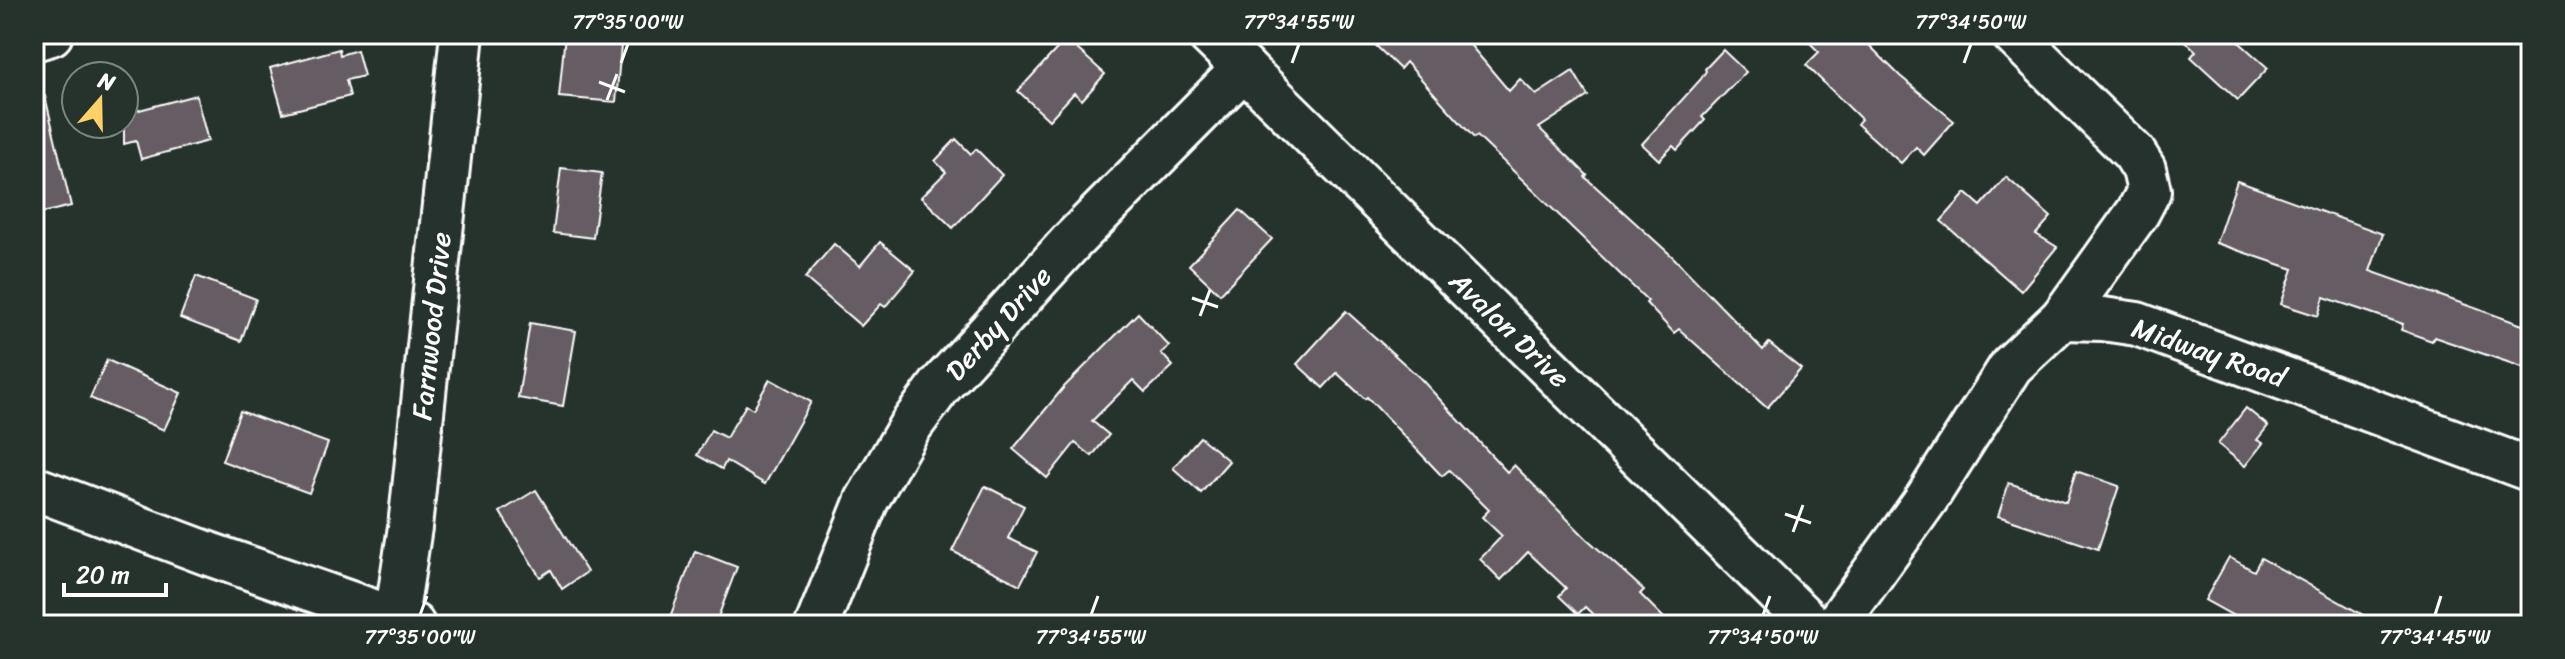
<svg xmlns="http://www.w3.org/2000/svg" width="2565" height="659" font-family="Sriracha,sans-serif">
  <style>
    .building { fill: #665c63; stroke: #fff; stroke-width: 2 }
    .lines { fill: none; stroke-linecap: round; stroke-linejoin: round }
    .street-casing { stroke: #fff; stroke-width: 48 }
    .street { stroke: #26332d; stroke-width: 42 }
    .ticks { fill: none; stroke: #fff; stroke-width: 3 }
    .labels { text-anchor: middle; stroke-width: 7; stroke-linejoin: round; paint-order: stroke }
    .street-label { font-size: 28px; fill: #fff; stroke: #26332d }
    .neatline { fill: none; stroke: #fff; stroke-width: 3 }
    .ticks-label { font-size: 20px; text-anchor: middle; fill: #fff }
  </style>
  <rect width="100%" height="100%" fill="#26332d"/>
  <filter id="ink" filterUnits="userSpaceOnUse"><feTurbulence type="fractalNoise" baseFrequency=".0125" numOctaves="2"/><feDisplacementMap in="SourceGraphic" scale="16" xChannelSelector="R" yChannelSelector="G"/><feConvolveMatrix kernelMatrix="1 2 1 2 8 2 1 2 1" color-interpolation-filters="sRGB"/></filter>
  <g filter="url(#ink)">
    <g class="building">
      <path d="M 565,34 L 622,34 L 616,102 L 559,97 Z"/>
      <path d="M 1364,34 L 1461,34 L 1509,91 L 1520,79 L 1536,95 L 1573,71 L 1588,96 L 1539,128 L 1587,175 L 1585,177 L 1673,257 L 1763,350 L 1769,343 L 1801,369 L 1767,408 L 1679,329 L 1674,333 L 1646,303 L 1648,301 L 1477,136 L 1474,138 L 1406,62 L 1400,69 Z"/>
      <path d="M 1801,34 L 1858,34 L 1900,76 L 1954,121 L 1924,155 L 1916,147 L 1901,163 L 1857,124 L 1861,119 L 1806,65 L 1819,52 Z"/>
      <path d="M 2178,34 L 2230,34 L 2268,68 L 2238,100 L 2191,57 L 2196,51 Z"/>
      <path d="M 1066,39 L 1105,74 L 1082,100 L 1074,93 L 1049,120 L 1018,91 Z"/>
      <path d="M 339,49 L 340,55 L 357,50 L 364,76 L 346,80 L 350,96 L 283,113 L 270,68 Z"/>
      <path d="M 1723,50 L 1746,72 L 1702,117 L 1705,120 L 1677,150 L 1673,146 L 1659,160 L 1642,144 L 1701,79 L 1706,71 L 1705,69 Z"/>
      <path d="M 196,95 L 208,141 L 141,159 L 136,141 L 124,144 L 124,114 Z"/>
      <path d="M 45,96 L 71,206 L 34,215 L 34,97 Z"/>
      <path d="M 956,139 L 971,154 L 976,149 L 1002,175 L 953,228 L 921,197 L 946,172 L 935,161 Z"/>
      <path d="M 561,168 L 602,173 L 593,238 L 553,233 Z"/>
      <path d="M 2006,177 L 2051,217 L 2036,234 L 2057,247 L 2021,291 L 1941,221 L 1966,193 L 1981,206 Z"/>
      <path d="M 2237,181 L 2383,234 L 2370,271 L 2531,328 L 2531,370 L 2434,337 L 2432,341 L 2401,330 L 2403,324 L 2324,297 L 2318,316 L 2281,304 L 2293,269 L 2216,243 Z"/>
      <path d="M 1240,210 L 1272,239 L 1220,294 L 1189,265 Z"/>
      <path d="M 880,242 L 915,271 L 885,307 L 881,304 L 861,326 L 805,278 L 834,244 L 860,266 Z"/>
      <path d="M 196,276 L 256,299 L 241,341 L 180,318 Z"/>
      <path d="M 1346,311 L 1420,378 L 1507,472 L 1514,465 L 1586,538 L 1644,590 L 1640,594 L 1671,625 L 1604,625 L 1585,607 L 1578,614 L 1559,596 L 1566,588 L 1528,552 L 1501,580 L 1480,559 L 1502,536 L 1482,517 L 1489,510 L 1449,470 L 1442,476 L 1367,397 L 1365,399 L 1337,373 L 1323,388 L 1297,364 Z"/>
      <path d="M 1138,313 L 1169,346 L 1161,353 L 1173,366 L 1145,392 L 1133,380 L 1092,421 L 1109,435 L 1092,456 L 1075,443 L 1047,478 L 1013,449 L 1064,387 Z"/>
      <path d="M 530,323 L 576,331 L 563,406 L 518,398 Z"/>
      <path d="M 107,360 L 181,393 L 164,430 L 90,398 Z"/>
      <path d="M 770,379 L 811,402 L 765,484 L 726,461 L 722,469 L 697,455 L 711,430 L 726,438 L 746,405 L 753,409 Z"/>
      <path d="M 2246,408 L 2268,426 L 2257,440 L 2263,443 L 2245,466 L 2218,444 Z"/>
      <path d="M 240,411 L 328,443 L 309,493 L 222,461 Z"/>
      <path d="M 1200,437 L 1229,461 L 1201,493 L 1173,468 Z"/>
      <path d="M 2076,471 L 2119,486 L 2098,549 L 1998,516 L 2009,483 L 2066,502 Z"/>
      <path d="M 985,486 L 1024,506 L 1008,538 L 1037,552 L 1020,585 L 952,551 Z"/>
      <path d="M 536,490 L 587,572 L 562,589 L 551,570 L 540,577 L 500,512 Z"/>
      <path d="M 695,551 L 737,567 L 715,625 L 667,625 Z"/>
      <path d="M 2229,557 L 2254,571 L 2261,558 L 2381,625 L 2312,625 L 2293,615 L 2287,625 L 2250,625 L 2205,600 Z"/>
    </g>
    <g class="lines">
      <defs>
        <g id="street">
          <path d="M 1209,34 L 1811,625"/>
          <path d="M 34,39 L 51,34"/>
          <path d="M 2062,318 L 2103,319 L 2137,324 L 2531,470"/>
          <path d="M 34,488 L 209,554 L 413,625"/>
          <path d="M 396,618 L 410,527 L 462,34"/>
          <path d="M 817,625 L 867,500 L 909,428 L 940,386 L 1071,242 L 1244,68"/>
          <path d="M 1836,625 L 1927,498 L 2011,366 L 2062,318 L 2138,212 L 2149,191 L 2144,169 L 2134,153 L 2013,34"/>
        </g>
      </defs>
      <use href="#street" class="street-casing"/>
      <use href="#street" class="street"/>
    </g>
  </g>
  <path class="ticks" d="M 621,63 L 628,44M 1292,63 L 1299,44M 1964,63 L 1971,44M 599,82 L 625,92M 607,100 L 617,74M 1192,298 L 1218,307M 1200,316 L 1210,290M 1785,514 L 1811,523M 1793,532 L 1803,505M 420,615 L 427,596M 1091,615 L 1098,596M 1763,615 L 1770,596M 2435,615 L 2441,596"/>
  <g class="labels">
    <g class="street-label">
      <text transform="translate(998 323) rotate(-48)" y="10">Derby Drive</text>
      <text transform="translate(431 326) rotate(-84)" y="10">Farnwood Drive</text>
      <text transform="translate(1510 329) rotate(44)" y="10">Avalon Drive</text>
      <text transform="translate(2209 352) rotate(19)" y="10">Midway Road</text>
    </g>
  </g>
  <rect width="2565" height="659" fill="none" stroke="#26332d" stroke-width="88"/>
  <g transform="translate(100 100) rotate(20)"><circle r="38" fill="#26332d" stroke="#7d8581" stroke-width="2"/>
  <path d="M0-6L14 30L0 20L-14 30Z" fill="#ffd166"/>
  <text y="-12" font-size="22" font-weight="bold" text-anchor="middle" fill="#ffffff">N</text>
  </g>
  <path d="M64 583v12h102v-12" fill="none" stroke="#ffffff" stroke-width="4"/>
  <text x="76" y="583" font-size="24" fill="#ffffff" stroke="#26332d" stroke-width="6" paint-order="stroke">20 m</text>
  <rect x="44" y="44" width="2477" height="571" class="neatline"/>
  <g class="ticks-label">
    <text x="628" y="29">77°35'00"W</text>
    <text x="1299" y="29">77°34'55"W</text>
    <text x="1971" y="29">77°34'50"W</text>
    <text x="420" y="644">77°35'00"W</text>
    <text x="1091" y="644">77°34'55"W</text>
    <text x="1763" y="644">77°34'50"W</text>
    <text x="2435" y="644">77°34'45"W</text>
  </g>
</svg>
